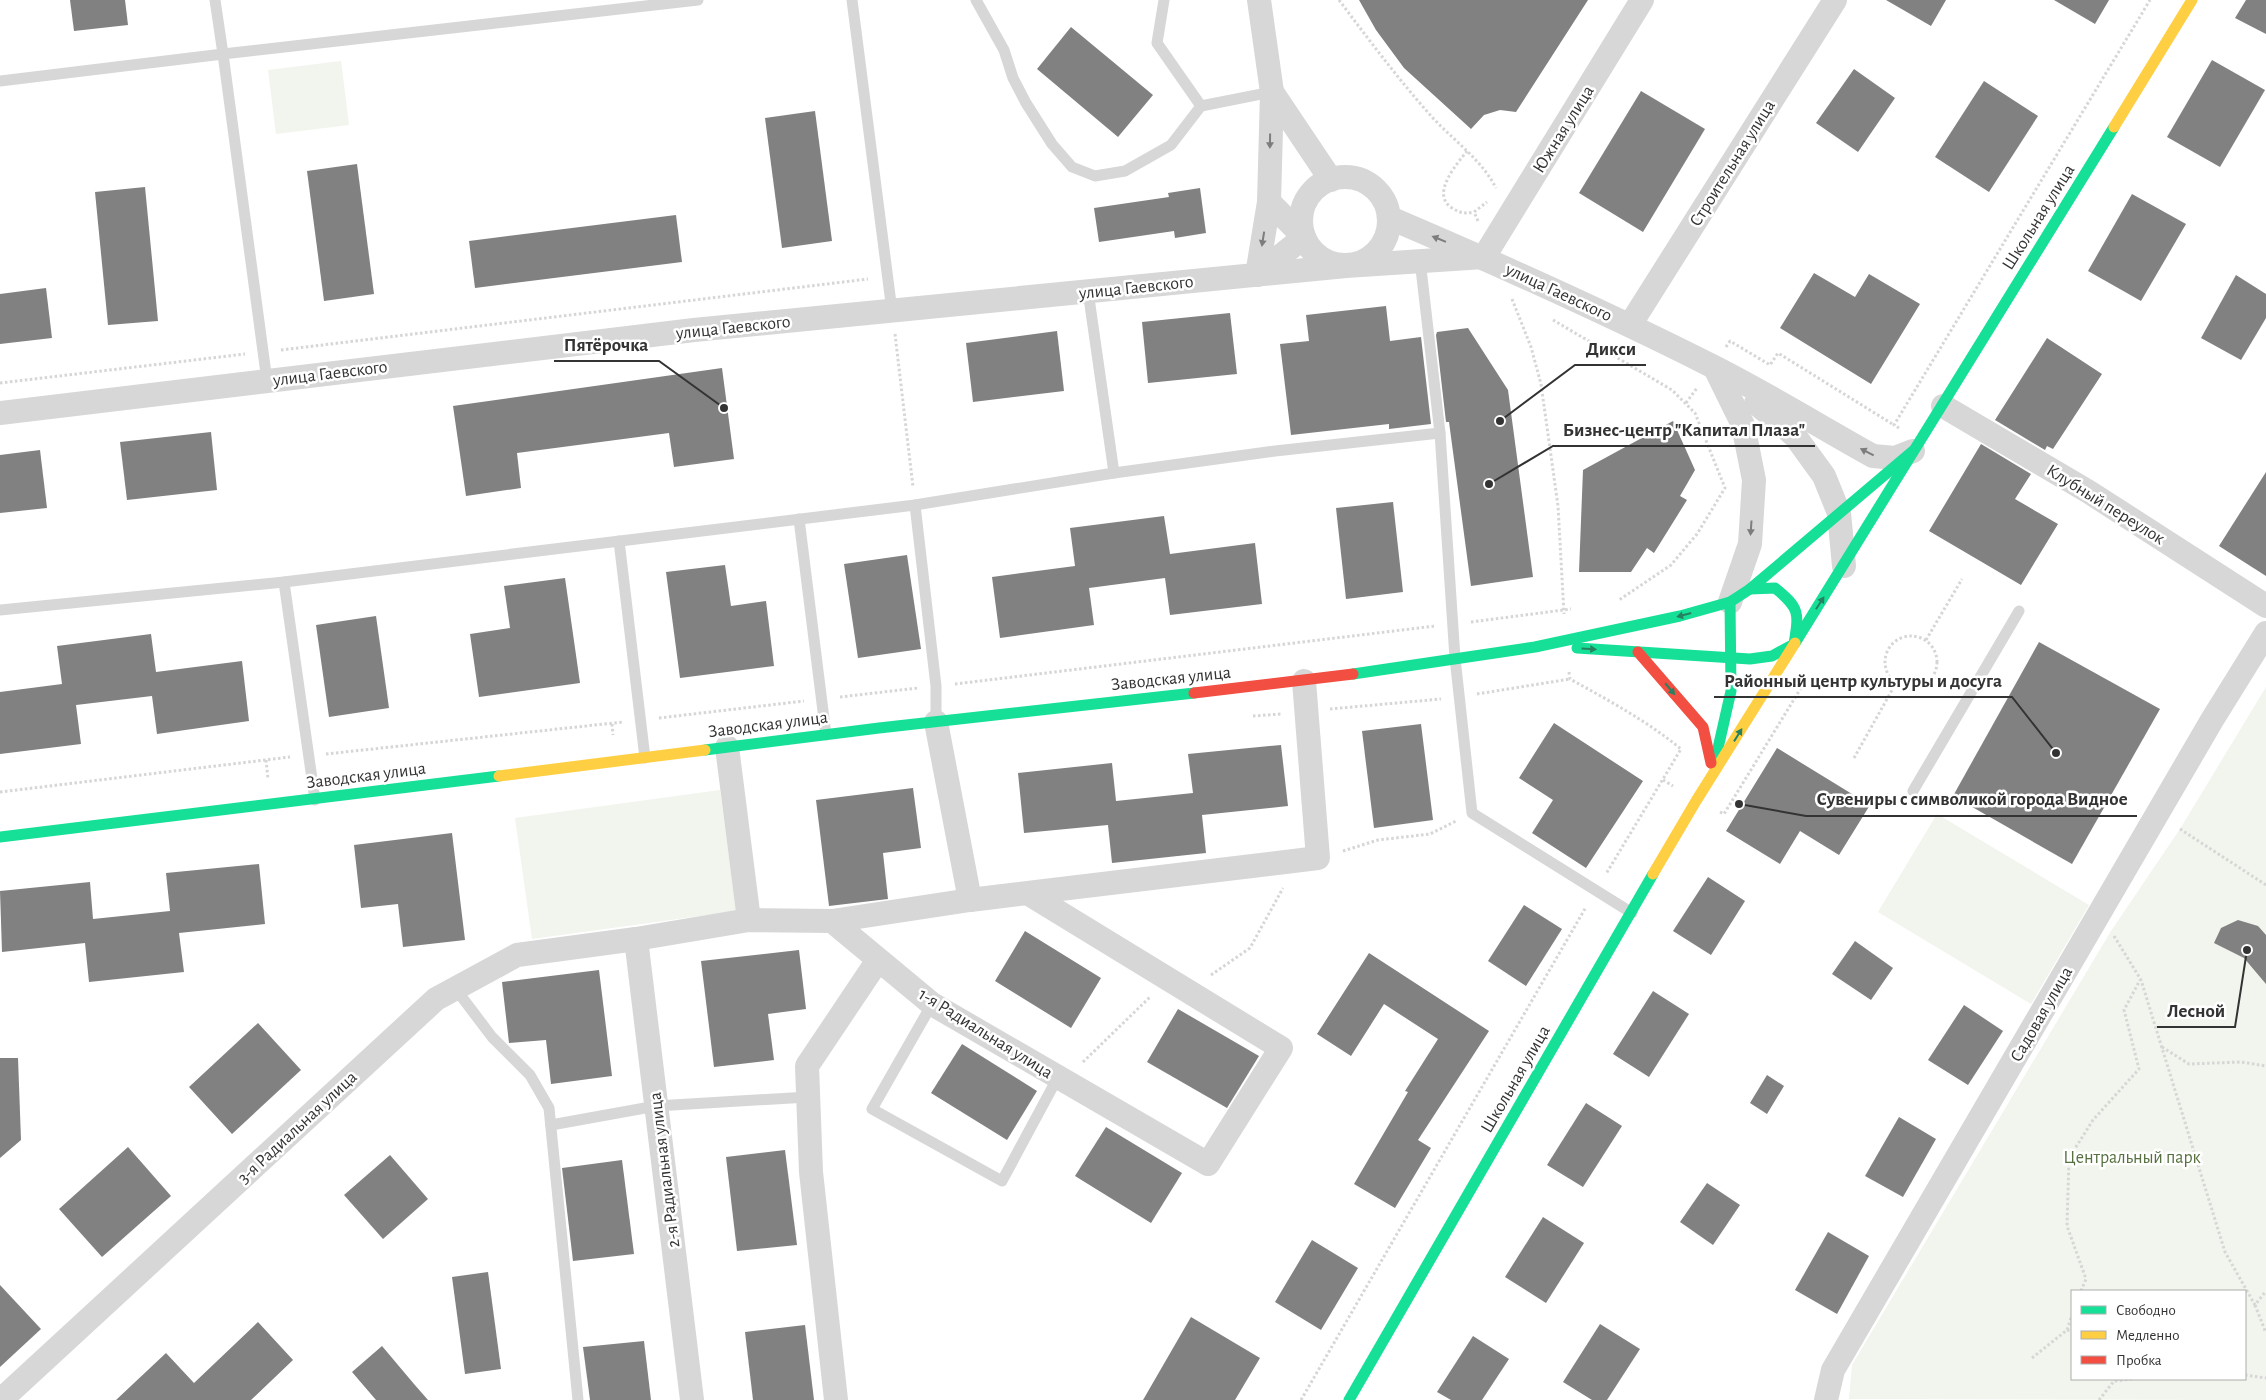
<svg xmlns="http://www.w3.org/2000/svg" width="2266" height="1400" font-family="'Alegreya Sans',sans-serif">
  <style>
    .green { fill: #f1f5ed; fill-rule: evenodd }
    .building { fill: #818181 }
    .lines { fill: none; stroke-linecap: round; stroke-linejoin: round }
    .path { stroke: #d6d6d6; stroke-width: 3; stroke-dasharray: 2.5 2.5; stroke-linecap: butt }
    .lane { stroke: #d7d7d7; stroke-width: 11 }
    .street { stroke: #d7d7d7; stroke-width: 24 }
    .fast { stroke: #16e098; stroke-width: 11 }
    .slow { stroke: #ffcf43; stroke-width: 11 }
    .jam { stroke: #f24e42; stroke-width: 11 }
    .oneway { fill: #7d7d7d }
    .oneway2 { fill: #268160 }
    .labels { text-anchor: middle; stroke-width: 5; stroke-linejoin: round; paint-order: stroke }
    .street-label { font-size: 18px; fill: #333; stroke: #fff }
    .park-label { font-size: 18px; fill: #56703f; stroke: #fff }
    .leader { fill: none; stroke: #333; stroke-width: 2 }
    .callout-dot { fill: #333; stroke: #fff; stroke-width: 2 }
    .callout-label { font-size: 19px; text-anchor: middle; font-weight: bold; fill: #333; stroke: #fff; stroke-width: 5; stroke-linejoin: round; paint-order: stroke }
  </style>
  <rect width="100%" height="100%" fill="#fff"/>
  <g class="green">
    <path d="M 341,61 L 349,125 L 276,134 L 268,70 Z"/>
    <path d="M 2266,687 L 2266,1400 L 1849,1399 L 1852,1365 L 2111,931 L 2180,829 ZM 2072,1291 L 2245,1291 L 2245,1379 L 2072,1379 Z"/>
    <path d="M 720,790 L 736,911 L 532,939 L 515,818 Z"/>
    <path d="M 1937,814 L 2089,905 L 2031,1004 L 1878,912 Z"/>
  </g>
  <g class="building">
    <path d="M 70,0 L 125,0 L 128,25 L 74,31 Z"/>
    <path d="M 1359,0 L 1588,0 L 1516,112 L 1500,110 L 1484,115 L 1471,129 L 1404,68 L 1376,30 Z"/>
    <path d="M 1886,0 L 1946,0 L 1931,26 Z"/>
    <path d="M 2054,0 L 2109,0 L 2095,24 Z"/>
    <path d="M 2246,0 L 2266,0 L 2266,34 L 2235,18 Z"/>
    <path d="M 1071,27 L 1153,95 L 1118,137 L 1037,69 Z"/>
    <path d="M 2212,60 L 2265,90 L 2220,167 L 2167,137 Z"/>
    <path d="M 1854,69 L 1895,98 L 1858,152 L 1816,123 Z"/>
    <path d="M 1984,81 L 2038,116 L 1989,192 L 1935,157 Z"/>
    <path d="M 1641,91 L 1705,129 L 1643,232 L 1579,193 Z"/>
    <path d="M 815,111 L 832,241 L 782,248 L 765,118 Z"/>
    <path d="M 357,164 L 374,294 L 324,301 L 307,171 Z"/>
    <path d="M 145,187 L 158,321 L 108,325 L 95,192 Z"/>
    <path d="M 1200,188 L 1206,233 L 1175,238 L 1174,231 L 1099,242 L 1094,208 L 1169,197 L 1168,193 Z"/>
    <path d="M 2132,194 L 2186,224 L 2141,301 L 2088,271 Z"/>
    <path d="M 676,215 L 682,262 L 475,288 L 469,241 Z"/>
    <path d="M 1814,273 L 1855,297 L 1869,274 L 1920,304 L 1871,384 L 1780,328 Z"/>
    <path d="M 2236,275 L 2266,294 L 2266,318 L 2241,360 L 2201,338 Z"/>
    <path d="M 46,288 L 52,338 L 0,344 L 0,294 Z"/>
    <path d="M 1386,306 L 1390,341 L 1421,337 L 1431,424 L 1389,429 L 1389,424 L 1291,435 L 1280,344 L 1309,341 L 1306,315 Z"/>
    <path d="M 1230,313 L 1237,374 L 1148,383 L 1142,322 Z"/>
    <path d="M 1468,328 L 1508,390 L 1533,577 L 1471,586 L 1449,422 L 1446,422 L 1436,335 L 1437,332 Z"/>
    <path d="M 1057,331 L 1064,391 L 973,402 L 966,343 Z"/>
    <path d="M 2047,338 L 2102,374 L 2053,449 L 2047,446 L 2045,450 L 1995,420 Z"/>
    <path d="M 722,368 L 734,459 L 674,467 L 669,433 L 517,453 L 521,488 L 466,496 L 453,406 Z"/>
    <path d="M 1673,421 L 1695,470 L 1680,496 L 1687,500 L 1654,553 L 1647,548 L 1631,572 L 1579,572 L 1583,470 Z"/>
    <path d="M 211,432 L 217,490 L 127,500 L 120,442 Z"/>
    <path d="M 1981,444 L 2031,474 L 2015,499 L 2058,524 L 2021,585 L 1929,531 Z"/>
    <path d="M 40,450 L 47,508 L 0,513 L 0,455 Z"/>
    <path d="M 2266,472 L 2266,576 L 2219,546 Z"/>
    <path d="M 1393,502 L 1403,592 L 1346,599 L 1336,508 Z"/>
    <path d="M 1164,516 L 1170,554 L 1255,543 L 1262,604 L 1170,615 L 1165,578 L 1089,588 L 1094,625 L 1000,638 L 992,577 L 1075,566 L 1070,528 Z"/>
    <path d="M 907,555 L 921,649 L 858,658 L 844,564 Z"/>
    <path d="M 725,565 L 731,606 L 766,601 L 774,666 L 680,678 L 666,572 Z"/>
    <path d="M 565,578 L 580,683 L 479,697 L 470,634 L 510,628 L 504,586 Z"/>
    <path d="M 376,616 L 389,708 L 329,717 L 316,625 Z"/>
    <path d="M 151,634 L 156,672 L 242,661 L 249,721 L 157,734 L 152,696 L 76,705 L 81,744 L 0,754 L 0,692 L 62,684 L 57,646 Z"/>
    <path d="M 2039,642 L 2160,709 L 2072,864 L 1953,796 Z"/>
    <path d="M 1554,723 L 1643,781 L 1586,868 L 1532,833 L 1553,800 L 1519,778 Z"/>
    <path d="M 1421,724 L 1433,820 L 1374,828 L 1362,731 Z"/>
    <path d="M 1281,745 L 1288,806 L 1202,815 L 1206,853 L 1112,863 L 1108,825 L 1024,833 L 1018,773 L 1112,763 L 1116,801 L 1193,793 L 1188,754 Z"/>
    <path d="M 1777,748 L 1870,805 L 1839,855 L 1800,831 L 1780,864 L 1726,831 Z"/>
    <path d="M 913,788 L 921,848 L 883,853 L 888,899 L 829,906 L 816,800 Z"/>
    <path d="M 452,833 L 465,940 L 403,947 L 398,904 L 361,908 L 354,845 Z"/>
    <path d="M 259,864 L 265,924 L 179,933 L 184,972 L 89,982 L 85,943 L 2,952 L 0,891 L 90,882 L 93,919 L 170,911 L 166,873 Z"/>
    <path d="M 1708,877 L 1745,901 L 1711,955 L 1673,931 Z"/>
    <path d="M 1524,905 L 1562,929 L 1526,986 L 1488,961 Z"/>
    <path d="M 2238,920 L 2258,926 L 2266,935 L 2266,984 L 2244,958 L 2214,943 L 2221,928 Z"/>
    <path d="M 1025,931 L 1101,978 L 1071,1028 L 995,981 Z"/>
    <path d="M 1855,941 L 1893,968 L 1871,1000 L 1832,974 Z"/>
    <path d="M 799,950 L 806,1009 L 768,1014 L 774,1060 L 714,1067 L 701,961 Z"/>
    <path d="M 1369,953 L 1489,1031 L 1418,1140 L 1431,1148 L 1395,1208 L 1354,1184 L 1408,1092 L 1405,1091 L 1438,1039 L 1384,1004 L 1351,1056 L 1317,1034 Z"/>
    <path d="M 599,970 L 612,1076 L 551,1084 L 546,1040 L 509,1043 L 502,982 Z"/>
    <path d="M 1653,991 L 1689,1014 L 1649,1077 L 1613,1054 Z"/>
    <path d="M 1964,1005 L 2003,1031 L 1968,1085 L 1928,1060 Z"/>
    <path d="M 1178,1009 L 1259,1056 L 1227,1108 L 1147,1062 Z"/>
    <path d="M 258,1023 L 301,1070 L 232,1134 L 189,1087 Z"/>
    <path d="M 962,1044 L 1037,1091 L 1007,1140 L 931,1093 Z"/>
    <path d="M 0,1058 L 18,1058 L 21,1140 L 0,1158 Z"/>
    <path d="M 1767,1075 L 1784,1086 L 1767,1114 L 1750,1103 Z"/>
    <path d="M 1586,1103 L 1622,1126 L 1583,1187 L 1547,1165 Z"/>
    <path d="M 1899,1117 L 1936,1139 L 1903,1197 L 1865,1176 Z"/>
    <path d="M 1106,1127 L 1182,1173 L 1151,1223 L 1075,1176 Z"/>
    <path d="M 128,1147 L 171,1196 L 102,1257 L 59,1209 Z"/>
    <path d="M 785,1150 L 797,1245 L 737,1251 L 726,1157 Z"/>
    <path d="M 390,1155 L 428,1199 L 383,1239 L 344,1195 Z"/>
    <path d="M 622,1160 L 634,1254 L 573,1261 L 562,1168 Z"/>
    <path d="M 1707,1183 L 1740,1205 L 1713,1245 L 1680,1222 Z"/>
    <path d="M 1543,1217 L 1584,1243 L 1546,1303 L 1505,1277 Z"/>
    <path d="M 1828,1232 L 1869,1256 L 1837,1314 L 1795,1290 Z"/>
    <path d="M 1312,1240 L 1358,1268 L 1321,1330 L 1275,1302 Z"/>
    <path d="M 488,1272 L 501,1369 L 465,1374 L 452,1277 Z"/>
    <path d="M 0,1285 L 41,1329 L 0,1367 Z"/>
    <path d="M 1191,1317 L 1260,1358 L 1235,1400 L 1143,1400 Z"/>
    <path d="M 258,1322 L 293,1360 L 251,1400 L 116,1400 L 166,1353 L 194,1383 Z"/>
    <path d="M 1600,1324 L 1640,1349 L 1607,1400 L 1592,1400 L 1563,1382 Z"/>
    <path d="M 805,1325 L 814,1400 L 753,1400 L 745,1332 Z"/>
    <path d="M 1473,1336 L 1509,1359 L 1482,1400 L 1451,1400 L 1437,1392 Z"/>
    <path d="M 644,1341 L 651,1400 L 590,1400 L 583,1347 Z"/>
    <path d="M 382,1346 L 414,1384 L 428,1400 L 376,1400 L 352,1372 Z"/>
  </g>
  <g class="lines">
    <g class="path">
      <path d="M 1339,0 C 1369,40 1399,80 1432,117 C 1454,141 1481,159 1496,188"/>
      <path d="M 1467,151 C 1457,164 1430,194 1452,208 C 1460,213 1465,214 1474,212"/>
      <path d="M 1478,221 L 1474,212 L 1487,202"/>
      <path d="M 1512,299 L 1531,347 L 1541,384 L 1558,506 L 1564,614"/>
      <path d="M 1553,320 L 1672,390 L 1695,413 L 1725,488 L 1697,534 L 1671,565 L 1619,600"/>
      <path d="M 895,334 L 913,487"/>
      <path d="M 1726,347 L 1730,341 L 1770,365 L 1778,353 L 1894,425"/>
      <path d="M 281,350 L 868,279"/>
      <path d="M 0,383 L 245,354"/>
      <path d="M 1686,403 L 1697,388"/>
      <path d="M 1899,428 L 1894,425 L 2150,0"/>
      <path d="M 1471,622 L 1571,609"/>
      <circle cx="1911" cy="662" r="26"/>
      <path d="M 1926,640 L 1962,579"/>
      <path d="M 1569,672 L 1570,679 C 1608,700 1647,721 1681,749 L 1606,874"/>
      <path d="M 1933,678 L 1952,689"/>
      <path d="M 955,684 L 1435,626"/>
      <path d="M 1477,694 L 1570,679"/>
      <path d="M 840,697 L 918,688"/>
      <path d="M 1330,709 L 1441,699"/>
      <path d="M 1253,716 L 1281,714"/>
      <path d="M 659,718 L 804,701"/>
      <path d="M 612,724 L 613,735"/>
      <path d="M 326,754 L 623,722"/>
      <path d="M 1854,758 L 1896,683"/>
      <path d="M 266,760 L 268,779"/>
      <path d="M 1663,780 L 1673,786"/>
      <path d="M 0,792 L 290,757"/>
      <path d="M 1720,812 L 1724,814 L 1807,678"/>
      <path d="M 2180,829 L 2266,885"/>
      <path d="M 1343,851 L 1378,840 L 1430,834 L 1456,821"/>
      <path d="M 2114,936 L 2141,980 L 2225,1252 L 2255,1305 L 2266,1291"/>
      <path d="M 1211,975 L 1250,948 L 1283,888"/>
      <path d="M 2162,1047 L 2189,1064 L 2241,1062 L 2266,1066"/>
      <path d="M 1083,1062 L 1150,997"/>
      <path d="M 2081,1291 L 2086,1279 L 2067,1226 L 2069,1158 L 2093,1120 L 2139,1069 L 2124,1010 L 2140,980"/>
      <path d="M 2255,1305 L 2266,1333"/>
      <path d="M 2067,1330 L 2072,1331"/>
      <path d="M 2032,1358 L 2067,1330 L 2072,1315"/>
      <path d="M 2245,1375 L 2266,1378"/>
      <path d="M 1301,1400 L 1586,907"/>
      <path d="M 2099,1400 L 2114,1381 L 2133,1379"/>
    </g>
    <g class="lane">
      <path d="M 215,0 L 223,54 L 698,0"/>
      <path d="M 852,0 L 892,311"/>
      <path d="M 976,0 L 1004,50 L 1013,78 L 1026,103 L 1052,144 L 1072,167 L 1095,176 L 1125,171 L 1171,145 L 1201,106 L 1272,92"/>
      <path d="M 1164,0 L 1157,43 L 1201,106"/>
      <path d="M 0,81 L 223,54 L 267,381"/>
      <path d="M 1440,433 L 1455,658 L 1472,813 L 1632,913"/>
      <path d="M 1114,473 L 1275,451 L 1440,433 L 1420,260"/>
      <path d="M 915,505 L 936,686 L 936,722"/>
      <path d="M 799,519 L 826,735"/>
      <path d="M 619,541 L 645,758"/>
      <path d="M 284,582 L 315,800"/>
      <path d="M 0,610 L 284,582 L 915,505 L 1114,473 L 1088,291"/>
      <path d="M 1913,791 L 2019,611"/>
      <path d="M 455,988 L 492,1037 L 530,1075 L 549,1108 L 578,1400"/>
      <path d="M 932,1004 L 872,1109 L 1002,1181 L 1058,1077"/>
      <path d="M 551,1125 L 656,1106 L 808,1097"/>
    </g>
    <g class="street">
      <path d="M 1272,92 L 1331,180"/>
      <circle cx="1345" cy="221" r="44"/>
      <path d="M 1390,218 C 1498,264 1605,312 1710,365 C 1766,393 1819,426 1873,456 L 1895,458 L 1913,451"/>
      <path d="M 1484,257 L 1642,0"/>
      <path d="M 1257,275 L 1269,202 L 1272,92 L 1259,0"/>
      <path d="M 1257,275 L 1304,237 L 1269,202"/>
      <path d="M 1630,325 L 1835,0"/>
      <path d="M 1715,368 L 1743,425 L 1754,480 L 1750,544 L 1730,602"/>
      <path d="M 1756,403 L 1795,436 L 1824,476 L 1839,513 L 1844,566"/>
      <path d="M 1943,406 L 2089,492 L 2266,606"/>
      <path d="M 0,413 L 694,330 L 1346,266 L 1484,257"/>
      <path d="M 936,722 L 970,900"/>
      <path d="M 727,747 L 749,920"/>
      <path d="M 832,921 L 970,900 L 1318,858 L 1304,681"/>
      <path d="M 636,939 L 692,1400"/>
      <path d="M 1,1400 L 436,999 L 517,955 L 636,939 L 749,920 L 832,921 L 932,1004 L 1208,1164 L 1281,1048 L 1029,894"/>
      <path d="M 836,1400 L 811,1172 L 807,1066 L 878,960"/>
      <path d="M 1826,1400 L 1833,1370 L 2212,720 L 2266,633"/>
    </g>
    <g class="fast">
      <path d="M 1795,643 L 2114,127"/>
      <path d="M 1577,648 L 1750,659 L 1772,656 L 1794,644 C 1799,613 1800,608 1775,588 L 1750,589"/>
      <path d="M 1353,674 L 1535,647 L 1680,616 L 1730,602 L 1750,589 L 1913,451"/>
      <path d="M 705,750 L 879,728 L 1194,693"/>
      <path d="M 1716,757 L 1731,691 L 1730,602"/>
      <path d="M 0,837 L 499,776"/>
      <path d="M 1349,1400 L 1653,874"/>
    </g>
    <g class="slow">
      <path d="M 2114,127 L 2192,0"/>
      <path d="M 499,776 L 705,750"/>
      <path d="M 1653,874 L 1696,801 L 1795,643"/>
    </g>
    <g class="jam">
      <path d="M 1638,652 L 1703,727 L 1711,763"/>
      <path d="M 1194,693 L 1353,674"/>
    </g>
  </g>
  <defs><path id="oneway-solid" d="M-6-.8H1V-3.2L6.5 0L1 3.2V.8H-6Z" transform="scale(1.25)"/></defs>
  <g class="oneway">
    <use href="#oneway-solid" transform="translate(1270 141) rotate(91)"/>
    <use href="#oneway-solid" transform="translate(1263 239) rotate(99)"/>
    <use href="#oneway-solid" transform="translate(1439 239) rotate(-158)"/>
    <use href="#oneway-solid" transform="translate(1867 452) rotate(-153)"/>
    <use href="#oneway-solid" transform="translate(1751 528) rotate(94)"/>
  </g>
  <g class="oneway2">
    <use href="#oneway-solid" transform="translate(1820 603) rotate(-57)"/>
    <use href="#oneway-solid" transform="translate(1684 615) rotate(165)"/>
    <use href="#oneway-solid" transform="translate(1589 649) rotate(3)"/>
    <use href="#oneway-solid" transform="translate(1670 689) rotate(50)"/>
    <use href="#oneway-solid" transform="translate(1738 735) rotate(-58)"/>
  </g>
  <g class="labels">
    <g class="street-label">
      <text transform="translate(1563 129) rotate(-58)" y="6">Южная улица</text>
      <text transform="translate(1732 163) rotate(-58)" y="6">Строительная улица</text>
      <text transform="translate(2038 217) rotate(-58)" y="6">Школьная улица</text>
      <text transform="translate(1136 287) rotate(-6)" y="6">улица Гаевского</text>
      <text transform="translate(1559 292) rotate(25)" y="6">улица Гаевского</text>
      <text transform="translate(733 327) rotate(-6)" y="6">улица Гаевского</text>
      <text transform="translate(330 373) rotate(-7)" y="6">улица Гаевского</text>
      <text transform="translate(2106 504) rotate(32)" y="6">Клубный переулок</text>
      <text transform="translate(1171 678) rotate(-6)" y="6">Заводская улица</text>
      <text transform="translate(768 724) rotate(-7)" y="6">Заводская улица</text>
      <text transform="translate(366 775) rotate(-7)" y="6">Заводская улица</text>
      <text transform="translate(2041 1014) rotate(-60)" y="6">Садовая улица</text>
      <text transform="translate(986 1033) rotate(32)" y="6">1-я Радиальная улица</text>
      <text transform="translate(1515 1079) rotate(-60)" y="6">Школьная улица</text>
      <text transform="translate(297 1127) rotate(-43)" y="6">3-я Радиальная улица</text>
      <text transform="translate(664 1170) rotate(-97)" y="6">2-я Радиальная улица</text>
    </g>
    <g class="park-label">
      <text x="2132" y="1163">Центральный парк</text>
    </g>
  </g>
  <path class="leader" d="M724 408L659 361H554M1500 421L1575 365H1646M1489 484L1553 446H1815M2056 753L2012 697H1714M1739 804L1806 816H2137M2247 950L2235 1027H2157"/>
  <g class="callout-dot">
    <circle cx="724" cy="408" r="5"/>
    <circle cx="1500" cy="421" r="5"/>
    <circle cx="1489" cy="484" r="5"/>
    <circle cx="2056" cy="753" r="5"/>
    <circle cx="1739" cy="804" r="5"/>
    <circle cx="2247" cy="950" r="5"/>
  </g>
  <g class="callout-label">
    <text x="606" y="351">Пятёрочка</text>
    <text x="1611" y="355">Дикси</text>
    <text x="1684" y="436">Бизнес-центр "Капитал Плаза"</text>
    <text x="1863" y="687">Районный центр культуры и досуга</text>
    <text x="1972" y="805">Сувениры с символикой города Видное</text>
    <text x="2196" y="1017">Лесной</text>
  </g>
  <rect x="2071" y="1290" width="175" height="90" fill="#ffffff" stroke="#adadad"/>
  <rect x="2081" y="1306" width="25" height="8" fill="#16e098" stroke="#adadad"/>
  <text x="2116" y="1315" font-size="15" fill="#333333">Свободно</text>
  <rect x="2081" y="1331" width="25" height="8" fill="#ffcf43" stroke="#adadad"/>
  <text x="2116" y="1340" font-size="15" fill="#333333">Медленно</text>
  <rect x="2081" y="1356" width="25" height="8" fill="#f24e42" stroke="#adadad"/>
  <text x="2116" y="1365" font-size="15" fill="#333333">Пробка</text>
</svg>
